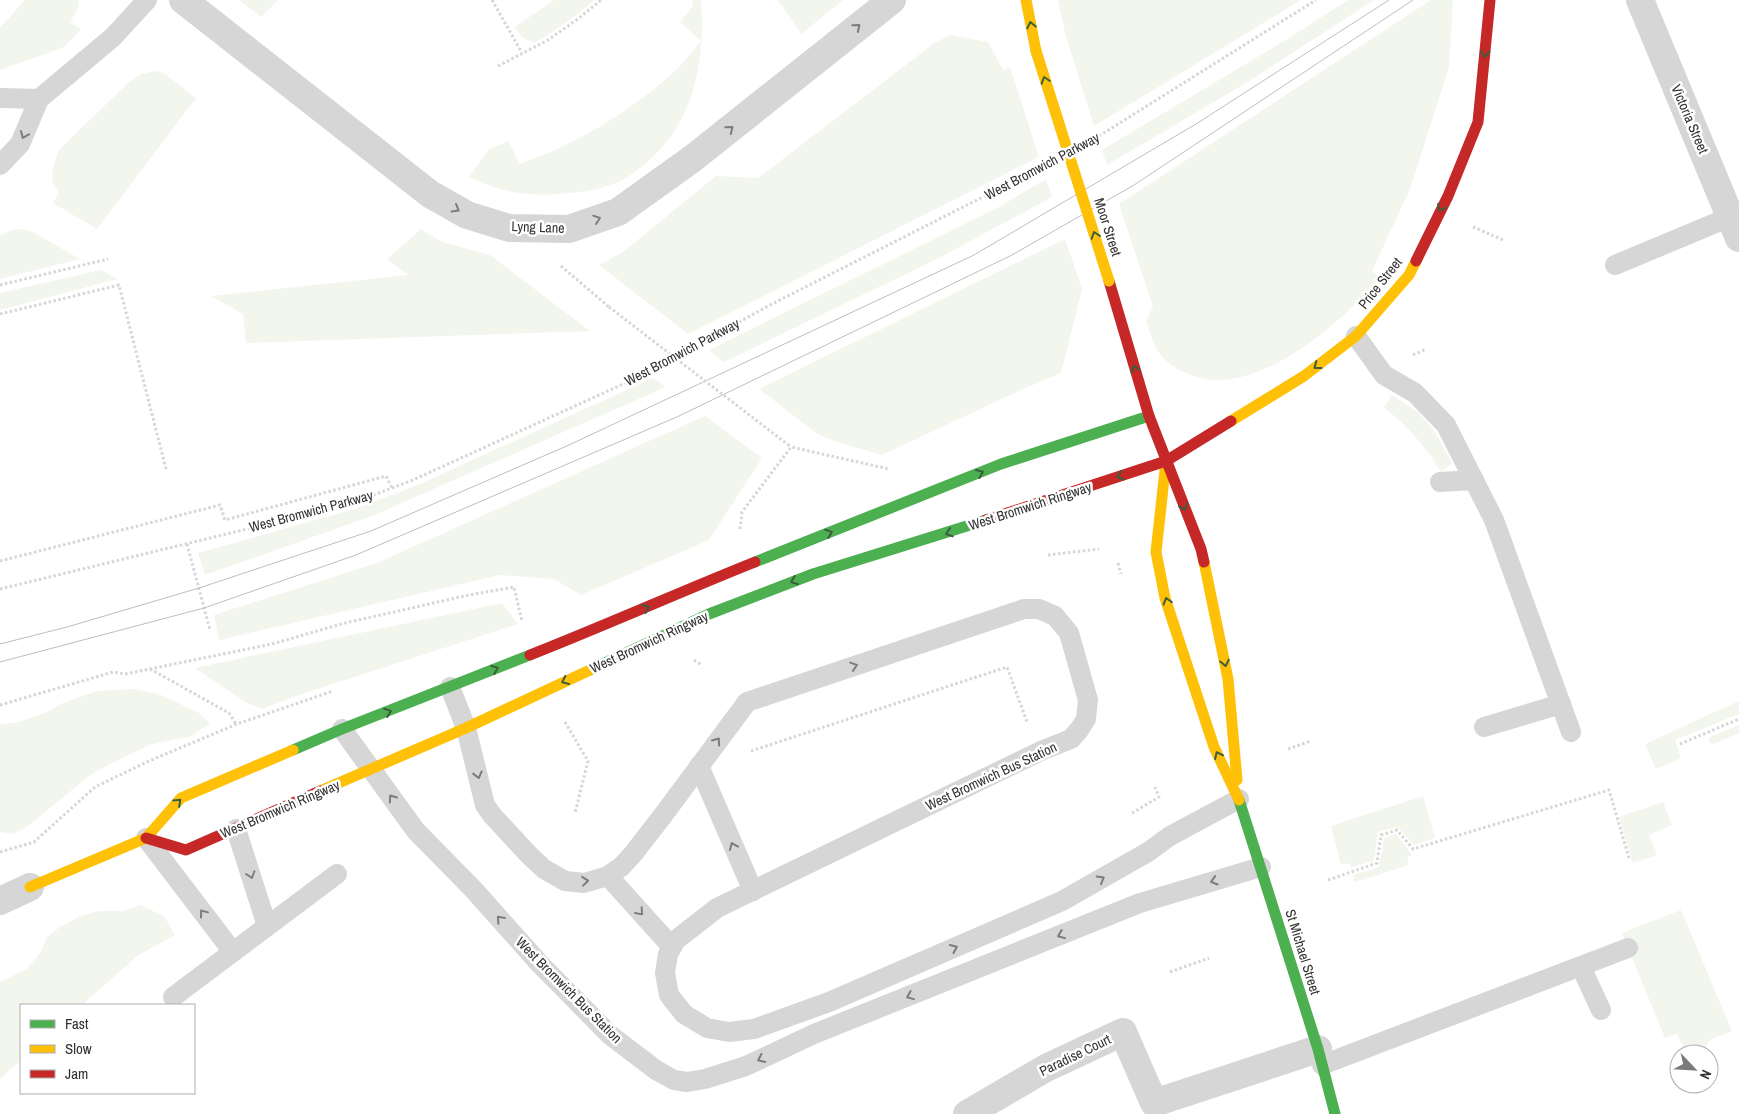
<svg xmlns="http://www.w3.org/2000/svg" width="1739" height="1114" font-family="'Archivo Narrow',sans-serif">
  <style>
    .green { fill: #f2f6ed }
    .lines { fill: none; stroke-linecap: round; stroke-linejoin: round }
    .path { stroke: #d6d6d6; stroke-width: 3; stroke-dasharray: 2.5 2.5; stroke-linecap: butt }
    .lane { stroke: #d6d6d6; stroke-width: 20 }
    .street { stroke: #d6d6d6; stroke-width: 28 }
    .fast { stroke: #4caf50; stroke-width: 11 }
    .slow { stroke: #ffc107; stroke-width: 11 }
    .jam { stroke: #c62828; stroke-width: 11 }
    .tram { stroke: #bebebe; stroke-width: 1 }
    .path-bridge { stroke: #d6d6d6; stroke-width: 3; stroke-dasharray: 2.5 2.5; stroke-linecap: butt }
    .slow-bridge { stroke: #ffc107; stroke-width: 11 }
    .oneway { stroke: #3b5e3c }
    .oneway2 { stroke: #7c7c7c }
    .labels { text-anchor: middle; stroke-width: 5; stroke-linejoin: round; paint-order: stroke }
    .street-label { font-size: 14px; fill: #323232; stroke: #fff }
  </style>
  <rect width="100%" height="100%" fill="#fff"/>
  <g class="green">
    <path d="M 25,0 L 79,0 L 78,9 L 70,22 L 81,29 L 64,47 L 0,70 L 0,28 Z"/>
    <path d="M 239,0 L 278,0 L 261,17 Z"/>
    <path d="M 554,0 L 595,0 L 560,27 L 534,43 L 522,37 L 515,27 Z"/>
    <path d="M 693,0 L 701,0 C 705,60 695,123 646,163 C 635,173 621,182 607,186 C 595,190 582,192 569,193 C 530,197 505,194 469,177 L 489,149 L 509,141 L 519,164 C 573,147 638,107 679,67 C 687,59 694,49 701,41 L 680,22 L 693,6 Z"/>
    <path d="M 778,0 L 843,0 L 801,34 Z"/>
    <path d="M 1058,0 L 1301,0 L 1094,126 L 1065,33 Z"/>
    <path d="M 1348,0 L 1374,0 L 1246,83 L 1107,165 L 1102,150 L 1289,38 Z"/>
    <path d="M 1431,0 L 1453,0 L 1449,67 L 1410,189 L 1372,271 L 1380,278 C 1366,292 1353,308 1337,321 C 1302,351 1245,391 1197,377 C 1182,372 1169,366 1159,353 C 1153,345 1150,331 1146,322 L 1153,306 L 1119,204 Z"/>
    <path d="M 950,35 L 988,42 L 1003,70 L 1010,67 L 1039,157 L 688,334 L 599,265 L 623,252 L 716,176 L 758,178 L 933,44 Z"/>
    <path d="M 155,71 L 165,74 L 196,98 L 97,229 L 53,203 L 59,192 L 52,182 L 53,169 L 58,151 L 127,84 L 141,74 Z"/>
    <path d="M 1046,179 L 1052,197 L 937,259 L 724,362 L 709,350 L 999,207 Z"/>
    <path d="M 21,229 L 33,232 L 80,259 L 0,279 L 0,236 L 11,230 Z"/>
    <path d="M 421,229 L 442,242 L 490,255 L 590,331 L 246,343 L 243,314 L 211,296 L 408,275 L 387,259 Z"/>
    <path d="M 1065,239 L 1082,289 L 1061,373 L 1012,394 L 882,455 L 840,443 L 819,435 L 759,389 Z"/>
    <path d="M 101,270 L 117,279 L 0,310 L 0,293 Z"/>
    <path d="M 653,378 L 666,387 L 372,516 L 205,575 L 198,553 L 355,509 L 420,484 Z"/>
    <path d="M 1392,395 L 1419,413 L 1435,432 L 1452,463 L 1441,472 C 1424,444 1409,428 1384,407 Z"/>
    <path d="M 705,416 L 762,458 L 709,540 L 581,595 L 554,579 L 500,575 L 219,640 L 214,615 L 377,563 Z"/>
    <path d="M 502,603 L 518,624 L 296,696 L 262,709 L 247,703 L 195,668 Z"/>
    <path d="M 134,689 L 161,695 L 199,713 L 210,724 L 189,737 L 152,744 L 122,758 L 90,775 L 28,826 L 14,834 L 0,832 L 0,725 L 19,722 L 45,713 L 63,703 L 97,691 Z"/>
    <path d="M 1739,701 L 1739,714 L 1675,740 L 1681,758 L 1656,769 L 1645,744 Z"/>
    <path d="M 1739,725 L 1739,733 L 1711,745 L 1708,738 Z"/>
    <path d="M 1423,796 L 1435,838 L 1414,845 L 1398,827 L 1378,832 L 1374,861 L 1351,867 L 1349,863 L 1341,865 L 1331,826 Z"/>
    <path d="M 1663,802 L 1672,825 L 1649,835 L 1657,855 L 1633,863 L 1619,817 Z"/>
    <path d="M 1396,834 L 1412,855 L 1407,857 L 1409,865 L 1355,882 L 1353,875 L 1379,867 L 1384,838 Z"/>
    <path d="M 140,905 L 164,916 L 175,935 L 137,956 L 82,1005 L 21,1005 L 21,1060 L 0,1079 L 0,982 L 27,969 L 41,952 L 47,937 L 60,927 L 80,916 L 100,911 L 123,911 Z"/>
    <path d="M 1681,910 L 1732,1031 L 1709,1040 L 1704,1054 L 1679,1054 L 1685,1051 L 1677,1034 L 1665,1038 L 1622,933 Z"/>
  </g>
  <g class="lines">
    <g class="path">
      <path d="M 492,0 L 522,53"/>
      <path d="M 498,66 L 548,40 L 578,19 L 601,0"/>
      <path d="M 1099,136 L 1316,0"/>
      <path d="M 1473,227 L 1503,240"/>
      <path d="M 561,266 L 609,307"/>
      <path d="M 0,285 L 108,259"/>
      <path d="M 0,314 L 119,285 L 166,469"/>
      <path d="M 1413,355 L 1426,349"/>
      <path d="M 740,529 L 742,512 L 791,447 L 889,469"/>
      <path d="M 187,544 L 210,630"/>
      <path d="M 1048,555 L 1099,549"/>
      <path d="M 0,561 L 220,505 L 225,520 L 386,476 L 392,488"/>
      <path d="M 1118,563 L 1121,574"/>
      <path d="M 0,589 L 350,504 L 413,480 L 645,374 L 770,305 L 1036,170"/>
      <path d="M 694,660 L 702,665"/>
      <path d="M 150,669 L 229,713 L 236,724"/>
      <path d="M 0,705 L 113,672 L 125,674 L 272,644 L 345,623 L 469,595 L 514,587 L 522,621"/>
      <path d="M 565,722 L 588,761 L 575,813"/>
      <path d="M 1680,744 L 1739,719"/>
      <path d="M 1288,749 L 1311,741"/>
      <path d="M 751,751 L 1007,667 L 1027,722"/>
      <path d="M 1132,813 L 1159,797 L 1155,787"/>
      <path d="M 0,852 L 34,842 L 95,787 L 149,761 L 237,724 L 333,691"/>
      <path d="M 1328,880 L 1377,863 L 1381,835 L 1397,830 L 1413,849 L 1609,790 L 1629,858"/>
      <path d="M 1170,972 L 1209,958"/>
    </g>
    <g class="lane">
      <path d="M 0,98 L 39,99"/>
      <path d="M 0,165 L 20,144 L 39,99 L 113,37 L 147,0"/>
      <path d="M 1615,265 L 1730,217"/>
      <path d="M 1356,336 L 1384,375 L 1415,393 L 1446,425 L 1494,520 L 1571,732"/>
      <path d="M 1440,482 L 1474,480"/>
      <path d="M 450,687 L 466,728 L 485,805 L 492,815 L 529,855 L 544,869 L 565,881 L 584,883 L 608,876 L 622,866 L 633,854 L 664,814 L 747,702 L 1024,609 L 1039,609 L 1055,616 L 1069,633 L 1088,700 L 1086,719 L 1079,730 L 1071,739 L 1043,750 L 717,908 L 676,940 L 668,954 L 665,973 L 669,995 L 684,1014 L 707,1028 L 729,1032 L 754,1029 L 829,1002 L 1062,901 L 1148,852 L 1170,836 L 1239,799"/>
      <path d="M 1484,727 L 1561,704"/>
      <path d="M 342,729 L 416,831 L 473,889 L 539,963 L 610,1035 L 656,1070 L 674,1080 L 687,1082 L 705,1079 L 746,1066 L 814,1034 L 1140,903 L 1261,867"/>
      <path d="M 699,766 L 753,891"/>
      <path d="M 236,829 L 267,926"/>
      <path d="M 146,838 L 233,952"/>
      <path d="M 608,876 L 672,947"/>
      <path d="M 1581,967 L 1601,1010"/>
      <path d="M 173,997 L 337,874"/>
      <path d="M 1322,1065 L 1628,948"/>
    </g>
    <g class="street">
      <path d="M 183,0 L 430,194 L 467,215 L 509,228 L 569,229 L 618,212 L 692,159 L 892,0"/>
      <path d="M 1640,0 L 1739,238"/>
      <path d="M 0,901 L 30,887"/>
      <path d="M 967,1114 L 1046,1068 L 1123,1032 L 1154,1103 L 1318,1049"/>
    </g>
    <g class="fast">
      <path d="M 755,562 L 1001,464 L 1149,416"/>
      <path d="M 590,670 L 709,614 L 813,574 L 986,520"/>
      <path d="M 293,750 L 342,729 L 530,655"/>
      <path d="M 1239,800 L 1318,1049 L 1335,1114"/>
    </g>
    <g class="slow">
      <path d="M 1026,0 L 1036,51"/>
      <path d="M 1231,421 L 1304,376 L 1356,336 L 1409,275 L 1416,261"/>
      <path d="M 1166,461 L 1156,552 L 1165,598 L 1214,747 L 1239,800"/>
      <path d="M 1204,562 L 1228,679 L 1237,780"/>
      <path d="M 320,791 L 466,728 L 590,670"/>
      <path d="M 30,887 L 146,838 L 181,798 L 293,750"/>
    </g>
    <g class="jam">
      <path d="M 1416,261 L 1448,196 L 1478,122 L 1490,0"/>
      <path d="M 1109,281 L 1149,416 L 1201,549 L 1204,562"/>
      <path d="M 986,520 L 1166,461 L 1231,421"/>
      <path d="M 530,655 C 606,625 680,592 755,562"/>
      <path d="M 146,838 L 186,850 L 320,791"/>
    </g>
    <g class="tram">
      <path d="M 0,644 L 67,627 L 199,588 L 371,531 L 569,445 L 974,255 L 1196,124 L 1389,0"/>
      <path d="M 0,662 L 204,608 L 356,555 L 679,416 L 1012,255 L 1134,185 L 1413,0"/>
    </g>
    <path class="path-bridge" d="M 609,307 L 791,447"/>
    <path class="slow-bridge" d="M 1036,51 L 1109,281"/>
  </g>
  <defs><path id="oneway-chevron" d="M-2-3.5L2.5 0L-2 3.5" fill="none" stroke-width="1.6" stroke-linecap="round" stroke-linejoin="round" transform="scale(1.25)"/></defs>
  <g class="oneway">
    <use href="#oneway-chevron" transform="translate(1031 25) rotate(-102)"/>
    <use href="#oneway-chevron" transform="translate(1485 54) rotate(95)"/>
    <use href="#oneway-chevron" transform="translate(1045 80) rotate(-108)"/>
    <use href="#oneway-chevron" transform="translate(1441 208) rotate(116)"/>
    <use href="#oneway-chevron" transform="translate(1095 235) rotate(-108)"/>
    <use href="#oneway-chevron" transform="translate(1317 366) rotate(143)"/>
    <use href="#oneway-chevron" transform="translate(1135 369) rotate(-106)"/>
    <use href="#oneway-chevron" transform="translate(980 473) rotate(-23)"/>
    <use href="#oneway-chevron" transform="translate(1120 476) rotate(162)"/>
    <use href="#oneway-chevron" transform="translate(1184 507) rotate(68)"/>
    <use href="#oneway-chevron" transform="translate(829 533) rotate(-21)"/>
    <use href="#oneway-chevron" transform="translate(949 533) rotate(162)"/>
    <use href="#oneway-chevron" transform="translate(794 581) rotate(159)"/>
    <use href="#oneway-chevron" transform="translate(1167 601) rotate(-106)"/>
    <use href="#oneway-chevron" transform="translate(646 608) rotate(-24)"/>
    <use href="#oneway-chevron" transform="translate(1225 663) rotate(78)"/>
    <use href="#oneway-chevron" transform="translate(495 669) rotate(-22)"/>
    <use href="#oneway-chevron" transform="translate(565 681) rotate(155)"/>
    <use href="#oneway-chevron" transform="translate(388 712) rotate(-21)"/>
    <use href="#oneway-chevron" transform="translate(1218 755) rotate(-115)"/>
    <use href="#oneway-chevron" transform="translate(178 802) rotate(-43)"/>
  </g>
  <g class="oneway2">
    <use href="#oneway-chevron" transform="translate(857 27) rotate(-39)"/>
    <use href="#oneway-chevron" transform="translate(730 129) rotate(-39)"/>
    <use href="#oneway-chevron" transform="translate(24 135) rotate(113)"/>
    <use href="#oneway-chevron" transform="translate(456 209) rotate(30)"/>
    <use href="#oneway-chevron" transform="translate(597 219) rotate(-19)"/>
    <use href="#oneway-chevron" transform="translate(854 666) rotate(-18)"/>
    <use href="#oneway-chevron" transform="translate(717 741) rotate(-54)"/>
    <use href="#oneway-chevron" transform="translate(478 775) rotate(76)"/>
    <use href="#oneway-chevron" transform="translate(392 798) rotate(-125)"/>
    <use href="#oneway-chevron" transform="translate(733 846) rotate(-113)"/>
    <use href="#oneway-chevron" transform="translate(251 875) rotate(72)"/>
    <use href="#oneway-chevron" transform="translate(1101 879) rotate(-30)"/>
    <use href="#oneway-chevron" transform="translate(585 881) rotate(-6)"/>
    <use href="#oneway-chevron" transform="translate(1214 881) rotate(163)"/>
    <use href="#oneway-chevron" transform="translate(640 912) rotate(49)"/>
    <use href="#oneway-chevron" transform="translate(203 913) rotate(-127)"/>
    <use href="#oneway-chevron" transform="translate(500 919) rotate(-132)"/>
    <use href="#oneway-chevron" transform="translate(1061 935) rotate(158)"/>
    <use href="#oneway-chevron" transform="translate(954 948) rotate(-24)"/>
    <use href="#oneway-chevron" transform="translate(910 996) rotate(158)"/>
    <use href="#oneway-chevron" transform="translate(761 1059) rotate(155)"/>
  </g>
  <g class="labels">
    <g class="street-label">
      <text transform="translate(1690 119) rotate(67)" y="5">Victoria Street</text>
      <text transform="translate(1042 166) rotate(-28)" y="5">West Bromwich Parkway</text>
      <text transform="translate(538 227) rotate(2)" y="5">Lyng Lane</text>
      <text transform="translate(1108 227) rotate(72)" y="5">Moor Street</text>
      <text transform="translate(1380 283) rotate(-52)" y="5">Price Street</text>
      <text transform="translate(682 352) rotate(-28)" y="5">West Bromwich Parkway</text>
      <text transform="translate(1030 506) rotate(-18)" y="5">West Bromwich Ringway</text>
      <text transform="translate(311 511) rotate(-15)" y="5">West Bromwich Parkway</text>
      <text transform="translate(649 642) rotate(-25)" y="5">West Bromwich Ringway</text>
      <text transform="translate(991 776) rotate(-25)" y="5">West Bromwich Bus Station</text>
      <text transform="translate(280 809) rotate(-23)" y="5">West Bromwich Ringway</text>
      <text transform="translate(1303 952) rotate(73)" y="5">St Michael Street</text>
      <text transform="translate(569 990) rotate(45)" y="5">West Bromwich Bus Station</text>
      <text transform="translate(1075 1055) rotate(-26)" y="5">Paradise Court</text>
    </g>
  </g>
  <rect x="20" y="1004" width="175" height="90" fill="#ffffff" stroke="#adadad"/>
  <rect x="30" y="1020" width="25" height="8" fill="#4caf50" stroke="#adadad"/>
  <text x="65" y="1029" font-size="15" fill="#323232">Fast</text>
  <rect x="30" y="1045" width="25" height="8" fill="#ffc107" stroke="#adadad"/>
  <text x="65" y="1054" font-size="15" fill="#323232">Slow</text>
  <rect x="30" y="1070" width="25" height="8" fill="#c62828" stroke="#adadad"/>
  <text x="65" y="1079" font-size="15" fill="#323232">Jam</text>
  <g transform="translate(1694 1069) rotate(115)"><circle r="24" fill="#ffffff" stroke="#adadad"/>
  <path d="M0-4L9 19L0 12L-9 19Z" fill="#7a7a7a"/>
  <text y="-8" font-size="14" font-weight="bold" text-anchor="middle" fill="#323232">N</text>
  </g>
</svg>
